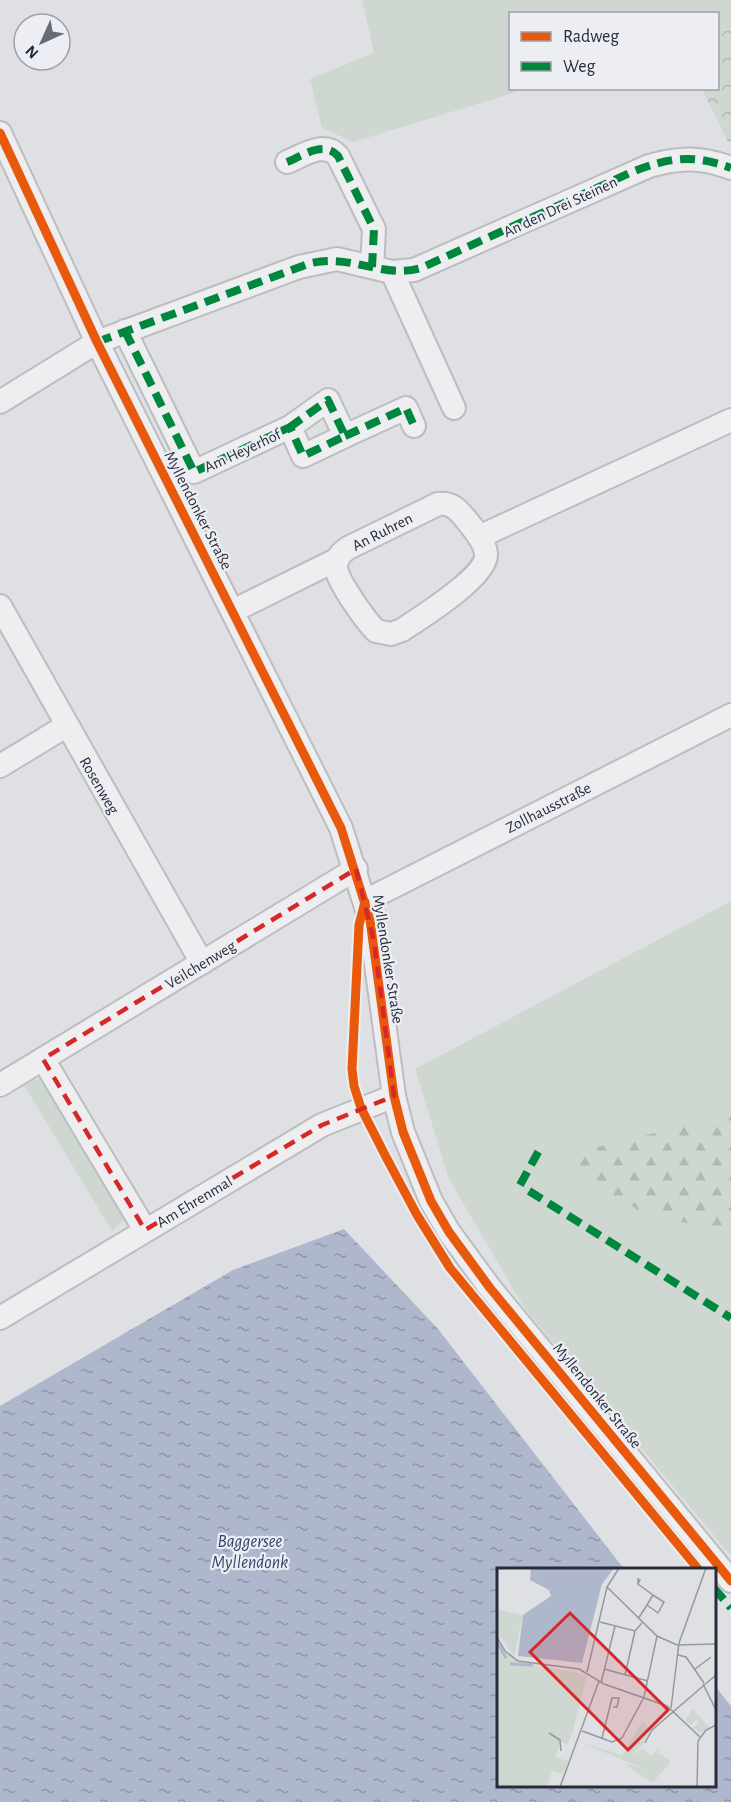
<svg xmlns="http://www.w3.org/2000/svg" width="731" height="1802" font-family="'Alegreya Sans',sans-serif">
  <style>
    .grass { fill: #ced7d0 }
    .forest { fill: url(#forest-firs) }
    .park { fill: url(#park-crowns) }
    .water { fill: url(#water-ripples) }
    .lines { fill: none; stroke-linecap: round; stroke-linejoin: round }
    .minor-casing { stroke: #bcbdc1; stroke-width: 26 }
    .minor { stroke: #eeeef0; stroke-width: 22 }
    .quiet { stroke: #00873e; stroke-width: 8; stroke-dasharray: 15 8; stroke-linecap: butt }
    .cycleway-casing { stroke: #eceef4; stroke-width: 13 }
    .cycleway { stroke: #e8590c; stroke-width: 9 }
    .marked { fill: none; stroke: #d62828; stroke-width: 4.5; stroke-dasharray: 12 8; stroke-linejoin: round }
    .labels { text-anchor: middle; stroke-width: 4.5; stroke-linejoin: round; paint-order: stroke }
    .street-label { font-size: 16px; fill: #282b3b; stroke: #eceef4 }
    .water-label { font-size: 18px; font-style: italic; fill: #35436b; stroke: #eceef4 }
    .inset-river { fill: none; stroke: #afb7cd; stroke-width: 3 }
    .inset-road { fill: none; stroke: #9698a0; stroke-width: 1.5 }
    .view { fill: #d62828; fill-opacity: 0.15; stroke: #d62828; stroke-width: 3 }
    .inset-edge { fill: none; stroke: #282b3b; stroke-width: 3 }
  </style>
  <defs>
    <pattern id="forest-firs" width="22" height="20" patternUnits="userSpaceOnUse" patternTransform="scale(1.5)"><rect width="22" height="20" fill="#ced7d0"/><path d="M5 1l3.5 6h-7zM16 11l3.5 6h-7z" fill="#b1b9b4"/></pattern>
    <pattern id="park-crowns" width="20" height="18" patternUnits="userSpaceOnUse" patternTransform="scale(1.5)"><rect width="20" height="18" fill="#ced7d0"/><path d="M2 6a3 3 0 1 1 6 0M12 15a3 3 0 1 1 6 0" fill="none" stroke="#b1b9b4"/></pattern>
    <pattern id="water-ripples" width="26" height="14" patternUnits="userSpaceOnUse" patternTransform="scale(1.5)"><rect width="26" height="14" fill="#afb7cd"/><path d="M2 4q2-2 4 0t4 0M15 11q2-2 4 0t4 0" fill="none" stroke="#8e95a8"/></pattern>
  </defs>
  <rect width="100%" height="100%" fill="#dfe0e4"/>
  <g class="grass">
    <path d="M 362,0 L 731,0 L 731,28 L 718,31 L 718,14 L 510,14 L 510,88 L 526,89 L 353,142 L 322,128 L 310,79 L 374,53 Z"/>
    <path d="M 731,901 L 731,1556 L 525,1309 L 449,1179 L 415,1069 Z"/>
    <path d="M 41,1079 L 48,1085 L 124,1210 L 124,1219 L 112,1231 L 24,1085 L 33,1080 Z"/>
  </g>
  <path class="forest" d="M 731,1114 L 731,1235 L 638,1210 L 554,1158 Z"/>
  <path class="park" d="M 731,28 L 731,143 L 728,142 L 702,89 L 718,88 L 718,31 Z"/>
  <path class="water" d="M 344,1229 L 438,1329 L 624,1569 L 498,1570 L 498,1786 L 714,1786 L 715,1686 L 731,1706 L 731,1802 L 0,1802 L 0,1406 L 233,1270 Z"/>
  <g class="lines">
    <defs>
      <g id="minor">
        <path d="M 0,133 L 97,342 L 341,828 L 370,920 L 394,1096 L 403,1132 L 431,1201 L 449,1232 L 490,1288 L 731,1581"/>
        <path d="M 287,162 C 302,156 324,140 338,156 L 374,229 L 372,267"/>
        <path d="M 392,272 L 454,408"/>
        <path d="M 125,331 L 194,472 L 290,427 L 303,456 L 345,436 L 328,400 L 290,427"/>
        <path d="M 0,402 L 97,342 L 299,267 L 337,259 L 392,272 L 414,270 L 649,166 C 680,157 701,157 731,168"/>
        <path d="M 345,436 L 406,408 L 414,426"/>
        <path d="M 438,504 C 453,502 459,511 468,522 C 475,531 485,542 486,554 C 488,576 420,618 402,630 L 391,634 L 376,631 C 366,621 337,581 336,567 C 336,558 341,553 348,548 Z"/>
        <path d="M 479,537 L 731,420"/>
        <path d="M 0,606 L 202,963"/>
        <path d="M 233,611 L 338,559"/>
        <path d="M 0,766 L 66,726"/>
        <path d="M 365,901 L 731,715"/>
        <path d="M 43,1059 L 145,1230"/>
        <path d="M 0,1085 L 356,869"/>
        <path d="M 0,1318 L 322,1125 L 394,1096"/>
      </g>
    </defs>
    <use href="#minor" class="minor-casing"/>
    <use href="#minor" class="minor"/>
    <g class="quiet">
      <path d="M 287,162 C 302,156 324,140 338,156 L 374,229 L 372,267"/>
      <path d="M 125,331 L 194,472 L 290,427 L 303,456 L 345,436 L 328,400 L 290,427"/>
      <path d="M 97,342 L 311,263 C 353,254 383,279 421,268 L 632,172 C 670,157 693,154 731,168"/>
      <path d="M 345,436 L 406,408 L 414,426"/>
      <path d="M 520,1185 L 542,1145"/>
      <path d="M 529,1191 L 731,1318"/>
      <path d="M 714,1588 L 731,1608"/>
    </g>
    <defs>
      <g id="cycleway">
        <path d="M 0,133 L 97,342 L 341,828 L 370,920 L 394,1096 L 403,1132 L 431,1201 L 449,1232 L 490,1288 L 731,1581"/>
        <path d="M 365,902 L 359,925 L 352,1069 L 354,1086 L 361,1108 L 386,1157 L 417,1215 L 450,1268 L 699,1570"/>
      </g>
    </defs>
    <use href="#cycleway" class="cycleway-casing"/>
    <use href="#cycleway" class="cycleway"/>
  </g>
  <path class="marked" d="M 356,869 L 374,941 L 394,1096 L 322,1125 L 145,1230 L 43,1059 Z"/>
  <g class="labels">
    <g class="street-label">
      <text transform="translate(560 206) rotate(-25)" y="6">An den Drei Steinen</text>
      <text transform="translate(242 450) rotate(-25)" y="6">Am Heyerhof</text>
      <text transform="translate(199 510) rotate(63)" y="6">Myllendonker Straße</text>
      <text transform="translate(382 531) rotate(-27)" y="6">An Ruhren</text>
      <text transform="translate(100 785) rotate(60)" y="6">Rosenweg</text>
      <text transform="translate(548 807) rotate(-27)" y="6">Zollhausstraße</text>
      <text transform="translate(389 959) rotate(81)" y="6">Myllendonker Straße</text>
      <text transform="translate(200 964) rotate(-31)" y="6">Veilchenweg</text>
      <text transform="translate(194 1201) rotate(-31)" y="6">Am Ehrenmal</text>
      <text transform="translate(598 1395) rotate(51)" y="6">Myllendonker Straße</text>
    </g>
    <g class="water-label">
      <text x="250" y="1547">Baggersee<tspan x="250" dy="21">Myllendonk</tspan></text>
    </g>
  </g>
  <g transform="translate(497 1568)">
    <rect width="219" height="219" fill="#dfe0e4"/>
    <path d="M 0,74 L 20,93 L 90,107 L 75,166 L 70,177 L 64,174 L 58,189 L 71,193 L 66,206 L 55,203 L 50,219 L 0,219 ZM 196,141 L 212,159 L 204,165 L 196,160 L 202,155 L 199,152 L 194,157 L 188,152 ZM 146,153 L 153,163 L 146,177 L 132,188 L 145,181 L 156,189 L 145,200 L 81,173 L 125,187 Z" fill="#ced7d0"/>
    <path d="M 0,41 L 26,47 L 17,88 L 0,64 ZM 78,110 L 68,131 L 69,161 L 65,141 L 60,136 L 23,124 L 10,115 L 48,121 ZM 20,133 L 37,134 L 55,143 L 60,167 L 47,163 L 37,146 L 23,139 ZM 162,179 L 161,184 L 174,194 L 155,215 L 127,195 L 145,200 Z" fill="#ced7d0"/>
    <path d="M 34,0 L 117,0 L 105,16 L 85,95 L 21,88 L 26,47 L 54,28 L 52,22 L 33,12 Z" fill="#afb7cd"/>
    <path class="inset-river" d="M 0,74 L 9,90M 13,96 L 36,97"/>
    <path class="inset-road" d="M 141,16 L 141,11 L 143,12 L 141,16 L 156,27M 110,19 L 160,68 L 180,77 L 219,76M 141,51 L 150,37 L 156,27 L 167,34 L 161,45 L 150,37M 103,54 L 138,63 L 145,55M 0,69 L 8,83 L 21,93 L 82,101 L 107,116 L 170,138 L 203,169M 181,87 L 189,89 L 207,115M 107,101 L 151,113M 198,101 L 214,89M 90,104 L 110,19 L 122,0M 128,107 L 138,63M 104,115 L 118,58M 206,116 L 219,142M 174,140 L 182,75 L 209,0M 85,163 L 115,174 L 125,170 L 147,129 L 160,68M 52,165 L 63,172 L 64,183M 105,170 L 115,130 L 122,130 L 120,139 L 116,139M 148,175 L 155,162 L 219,107M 63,219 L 102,113M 200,219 L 201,173 L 209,162 L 219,157"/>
    <path class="view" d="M 73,45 L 171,142 L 131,182 L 33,84 Z"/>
    <rect width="219" height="219" class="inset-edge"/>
  </g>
  <rect x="509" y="12" width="210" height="78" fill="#eceef4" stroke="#9ea0aa" stroke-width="1.5"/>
  <rect x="521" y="32" width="30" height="9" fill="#e8590c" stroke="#9ea0aa" stroke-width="1.5"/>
  <text x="563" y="42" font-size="18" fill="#282b3b">Radweg</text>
  <rect x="521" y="62" width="30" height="9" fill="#00873e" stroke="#9ea0aa" stroke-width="1.5"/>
  <text x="563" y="72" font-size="18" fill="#282b3b">Weg</text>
  <g transform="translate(42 42) rotate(225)"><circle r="28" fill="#eceef4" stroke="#9ea0aa" stroke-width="1.5"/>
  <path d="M0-4.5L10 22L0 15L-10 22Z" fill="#686a76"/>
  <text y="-9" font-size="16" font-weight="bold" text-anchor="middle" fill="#282b3b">N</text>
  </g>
</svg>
